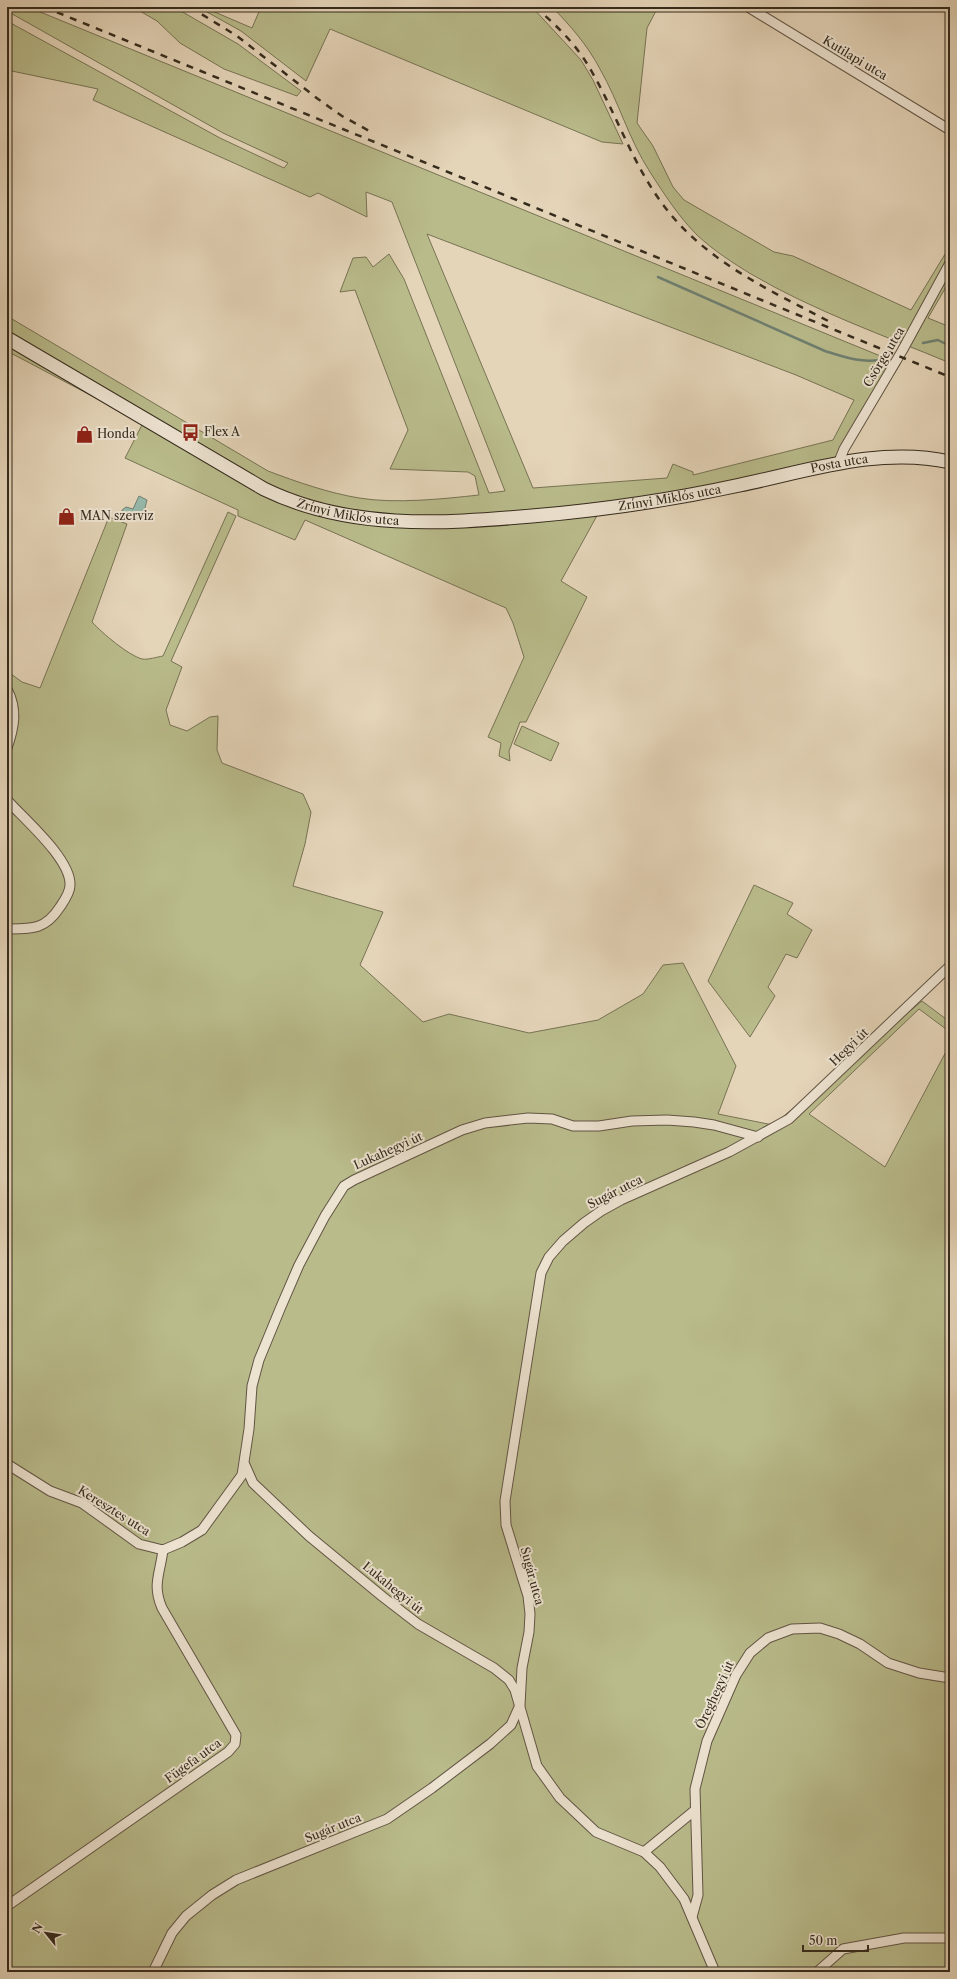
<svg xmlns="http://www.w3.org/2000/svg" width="957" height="1979" font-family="'Libre Caslon Text',serif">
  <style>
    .green { fill: #b9bb8b; stroke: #777354; fill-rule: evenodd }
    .water { fill: #96b8aa; stroke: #6f8072 }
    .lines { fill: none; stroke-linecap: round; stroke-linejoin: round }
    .stream { stroke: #6f8072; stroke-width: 2.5 }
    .street-casing { stroke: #615544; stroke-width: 11 }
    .secondary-casing { stroke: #352b1d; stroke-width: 15 }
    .street { stroke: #ede3d1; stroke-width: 9 }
    .secondary { stroke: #ede3d1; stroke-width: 13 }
    .rail { stroke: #352b1d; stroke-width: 2.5; stroke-dasharray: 7 7; stroke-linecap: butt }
    .labels { text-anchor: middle; stroke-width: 4; stroke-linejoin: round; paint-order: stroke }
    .street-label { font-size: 12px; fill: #352b1d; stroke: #ede3d1 }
    .poi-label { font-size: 12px; fill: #352b1d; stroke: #ede3d1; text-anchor: start }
  </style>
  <rect width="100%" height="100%" fill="#e4d4b8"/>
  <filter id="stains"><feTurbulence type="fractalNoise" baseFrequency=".005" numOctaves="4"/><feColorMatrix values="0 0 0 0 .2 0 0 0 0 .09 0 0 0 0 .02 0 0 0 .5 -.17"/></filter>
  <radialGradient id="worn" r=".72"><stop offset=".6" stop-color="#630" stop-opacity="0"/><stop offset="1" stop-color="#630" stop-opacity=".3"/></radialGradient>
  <g class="green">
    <path d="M 7,7 L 28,7 L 900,364 L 840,463 L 599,512 L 561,581 L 587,597 L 526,722 L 520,722 L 509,751 L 510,761 L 499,756 L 501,743 L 488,737 L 524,657 L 513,623 L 506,608 L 305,520 L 295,540 L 238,516 L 238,510 L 125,458 L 143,423 L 7,351 L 7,316 L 268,471 C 297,482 329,493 359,498 C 396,504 442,499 479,495 L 475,476 L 468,472 L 390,469 L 408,430 L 355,290 L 340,292 L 353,258 L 366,257 L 373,267 L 389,254 L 404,279 L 489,493 L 505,491 L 392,202 L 366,192 L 367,217 L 318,193 L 310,197 L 93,100 L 98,89 L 7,70 L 7,21 L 220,138 L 284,168 L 288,163 L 223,133 L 7,11 ZM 427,234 L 796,375 L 854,400 L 833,440 L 693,475 L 693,472 L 673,464 L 667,478 L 533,488 Z"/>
    <path d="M 133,7 L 174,7 L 238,44 L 301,91 L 297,96 L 224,69 L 180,43 L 157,21 Z"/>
    <path d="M 198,7 L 203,7 L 252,28 L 261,7 L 532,7 L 581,60 L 593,80 L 623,144 L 602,142 L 330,29 L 306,81 L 241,31 Z"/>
    <path d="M 552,7 L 658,7 L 647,28 L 637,123 L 653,146 L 673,187 L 684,200 L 774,252 L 793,256 L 911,310 L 950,246 L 950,280 L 928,318 L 950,327 L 950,363 C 883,335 814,311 751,274 C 733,263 713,250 697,235 C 679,217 664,194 650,172 C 629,140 619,102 600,69 C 588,46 570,25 552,7 Z"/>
    <path d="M 228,512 L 236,516 L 171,661 L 182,667 L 166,710 L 170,725 L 187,731 L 210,717 L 218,716 L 217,750 L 222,763 L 303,794 L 311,812 L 305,844 L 293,886 L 383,912 L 360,965 L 423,1022 L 449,1014 L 529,1033 L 598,1020 L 643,994 L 663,965 L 683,963 L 736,1066 L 718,1114 L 773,1125 L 922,1001 L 950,1022 L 950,1032 L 919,1009 L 809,1114 L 885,1167 L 950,1044 L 950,1972 L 7,1972 L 7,671 L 22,682 L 40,688 L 109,517 L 127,524 L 92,622 C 102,633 128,655 142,659 C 148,660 157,657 163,656 Z"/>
    <path d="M 522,726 L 559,743 L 551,761 L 514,744 Z"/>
    <path d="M 754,885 L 793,903 L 787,914 L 812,930 L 797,958 L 786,954 L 768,987 L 775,996 L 750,1037 L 708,981 Z"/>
  </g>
  <path class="water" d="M 139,496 L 147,500 C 142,518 145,523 123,515 L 122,510 L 126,507 L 133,509 Z"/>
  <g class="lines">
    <g class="stream">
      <path d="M 658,277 L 825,351 C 844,357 860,363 880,360"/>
      <path d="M 923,343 L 938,340 L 950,346"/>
    </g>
    <defs>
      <g id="street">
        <path d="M 748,7 L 950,130"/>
        <path d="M 838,464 L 844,449 L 902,351 L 950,263"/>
        <path d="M 7,689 C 18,710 14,728 7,748"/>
        <path d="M 7,800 C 24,819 71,859 70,885 C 70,893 64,901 60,907 C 45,930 32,929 7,929"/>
        <path d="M 7,1464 L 50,1491 L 82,1503 L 139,1544 L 163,1550 L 182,1542 L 202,1530 L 242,1475 L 249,1429 L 252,1386 L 259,1360 L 280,1309 L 299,1265 L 325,1216 L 344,1186 L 354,1180 L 462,1130 L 485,1123 L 528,1118 L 552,1119 L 573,1126 L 599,1126 L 632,1121 L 667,1120 L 694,1122 L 714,1125 L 758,1137"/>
        <path d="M 245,1465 L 253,1483 L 309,1536 L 383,1597 L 418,1624 L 494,1668 L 509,1680 L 515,1690 L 537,1766 L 560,1798 L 596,1832 L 644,1852 L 660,1867 L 684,1899 L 715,1972"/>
        <path d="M 644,1852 L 694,1811"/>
        <path d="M 7,1906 L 228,1752 L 235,1744 L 236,1735 L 162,1608 C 152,1585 160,1574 163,1550"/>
        <path d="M 692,1917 L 698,1895 L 695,1789 L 707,1741 L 736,1675 L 750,1653 L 768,1638 L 792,1629 L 820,1628 L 839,1634 L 860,1644 L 888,1663 L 919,1673 L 950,1678"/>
        <path d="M 153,1972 L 172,1933 L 186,1916 L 212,1895 L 236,1880 L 387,1819 L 432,1788 L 490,1744 L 511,1725 L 520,1705 L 522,1668 L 529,1632 L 530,1614 L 528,1596 L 506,1525 L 505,1501 L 541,1273 L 549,1257 L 563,1241 L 584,1223 L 601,1211 L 621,1200 L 729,1152 L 789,1119 L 950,966"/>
        <path d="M 817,1972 L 843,1949 L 904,1938 L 950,1938"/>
      </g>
      <g id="secondary">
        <path id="s1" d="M 7,338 L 264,489 C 348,530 441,524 532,516 C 602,510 671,500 740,485 C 808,471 880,446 950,462"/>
      </g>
    </defs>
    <use href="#street" class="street-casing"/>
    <use href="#secondary" class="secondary-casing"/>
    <use href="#street" class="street"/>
    <use href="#secondary" class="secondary"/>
    <g class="rail">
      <path d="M 44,7 L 950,377"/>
      <path d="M 190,7 L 237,36 L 318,99 L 342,116 L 373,133"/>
      <path d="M 535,7 C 555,24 576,44 589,67 C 616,112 632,164 664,206 C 706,262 773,292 834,324"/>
    </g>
  </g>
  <defs>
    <symbol id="bus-bare" viewBox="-9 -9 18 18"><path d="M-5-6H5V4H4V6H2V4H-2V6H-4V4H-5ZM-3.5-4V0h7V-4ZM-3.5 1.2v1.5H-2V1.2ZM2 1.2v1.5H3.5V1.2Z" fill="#8f2418" stroke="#ede3d1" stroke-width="2.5" paint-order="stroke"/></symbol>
    <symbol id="shop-bare" viewBox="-9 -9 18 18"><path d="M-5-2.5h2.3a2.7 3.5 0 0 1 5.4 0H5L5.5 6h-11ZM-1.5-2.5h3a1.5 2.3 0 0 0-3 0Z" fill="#8f2418" stroke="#ede3d1" stroke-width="2.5" paint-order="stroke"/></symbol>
  </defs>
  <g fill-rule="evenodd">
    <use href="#bus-bare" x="178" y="420" width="25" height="25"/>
    <use href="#shop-bare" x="72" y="422" width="25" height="25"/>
    <use href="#shop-bare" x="54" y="504" width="25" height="25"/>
  </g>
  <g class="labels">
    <g class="street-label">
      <text transform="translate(855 58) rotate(31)" y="4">Kutilapi utca</text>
      <text transform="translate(884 357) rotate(-59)" y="4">Csörge utca</text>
      <text dy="4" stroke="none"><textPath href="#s1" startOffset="883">Posta utca</textPath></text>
      <text dy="4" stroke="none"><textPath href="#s1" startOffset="710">Zrínyi Miklós utca</textPath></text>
      <text dy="4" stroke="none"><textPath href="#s1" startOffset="386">Zrínyi Miklós utca</textPath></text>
      <text transform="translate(849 1047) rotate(-44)" y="4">Hegyi út</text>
      <text transform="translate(388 1151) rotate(-24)" y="4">Lukahegyi út</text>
      <text transform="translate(615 1192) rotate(-27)" y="4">Sugár utca</text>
      <text transform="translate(114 1511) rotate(32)" y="4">Keresztes utca</text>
      <text transform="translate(532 1576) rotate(75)" y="4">Sugár utca</text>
      <text transform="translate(393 1588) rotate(39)" y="4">Lukahegyi út</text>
      <text transform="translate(715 1695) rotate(-65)" y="4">Öreghegyi út</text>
      <text transform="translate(193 1761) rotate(-36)" y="4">Fügefa utca</text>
      <text transform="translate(333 1828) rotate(-22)" y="4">Sugár utca</text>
    </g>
    <g class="poi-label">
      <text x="204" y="436">Flex A</text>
      <text x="97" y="438">Honda</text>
      <text x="80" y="520">MAN szerviz</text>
    </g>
  </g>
  <rect width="957" height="1979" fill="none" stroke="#e4d4b8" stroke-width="24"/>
  <rect x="8" y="8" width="941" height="1963" fill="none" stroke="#352b1d" stroke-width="2"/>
  <rect x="12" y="12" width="933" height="1955" fill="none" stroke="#352b1d"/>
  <g transform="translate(46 1933) rotate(300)" stroke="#ede3d1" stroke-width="3" paint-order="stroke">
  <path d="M0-3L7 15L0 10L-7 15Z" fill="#352b1d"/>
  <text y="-6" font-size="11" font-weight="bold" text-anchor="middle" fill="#352b1d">N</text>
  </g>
  <path d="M803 1945v6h65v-6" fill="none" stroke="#352b1d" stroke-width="2"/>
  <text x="809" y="1945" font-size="12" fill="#352b1d" stroke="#ede3d1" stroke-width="3" paint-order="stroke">50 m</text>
  <rect width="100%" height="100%" filter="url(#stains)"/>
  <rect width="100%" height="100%" fill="url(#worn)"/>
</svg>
